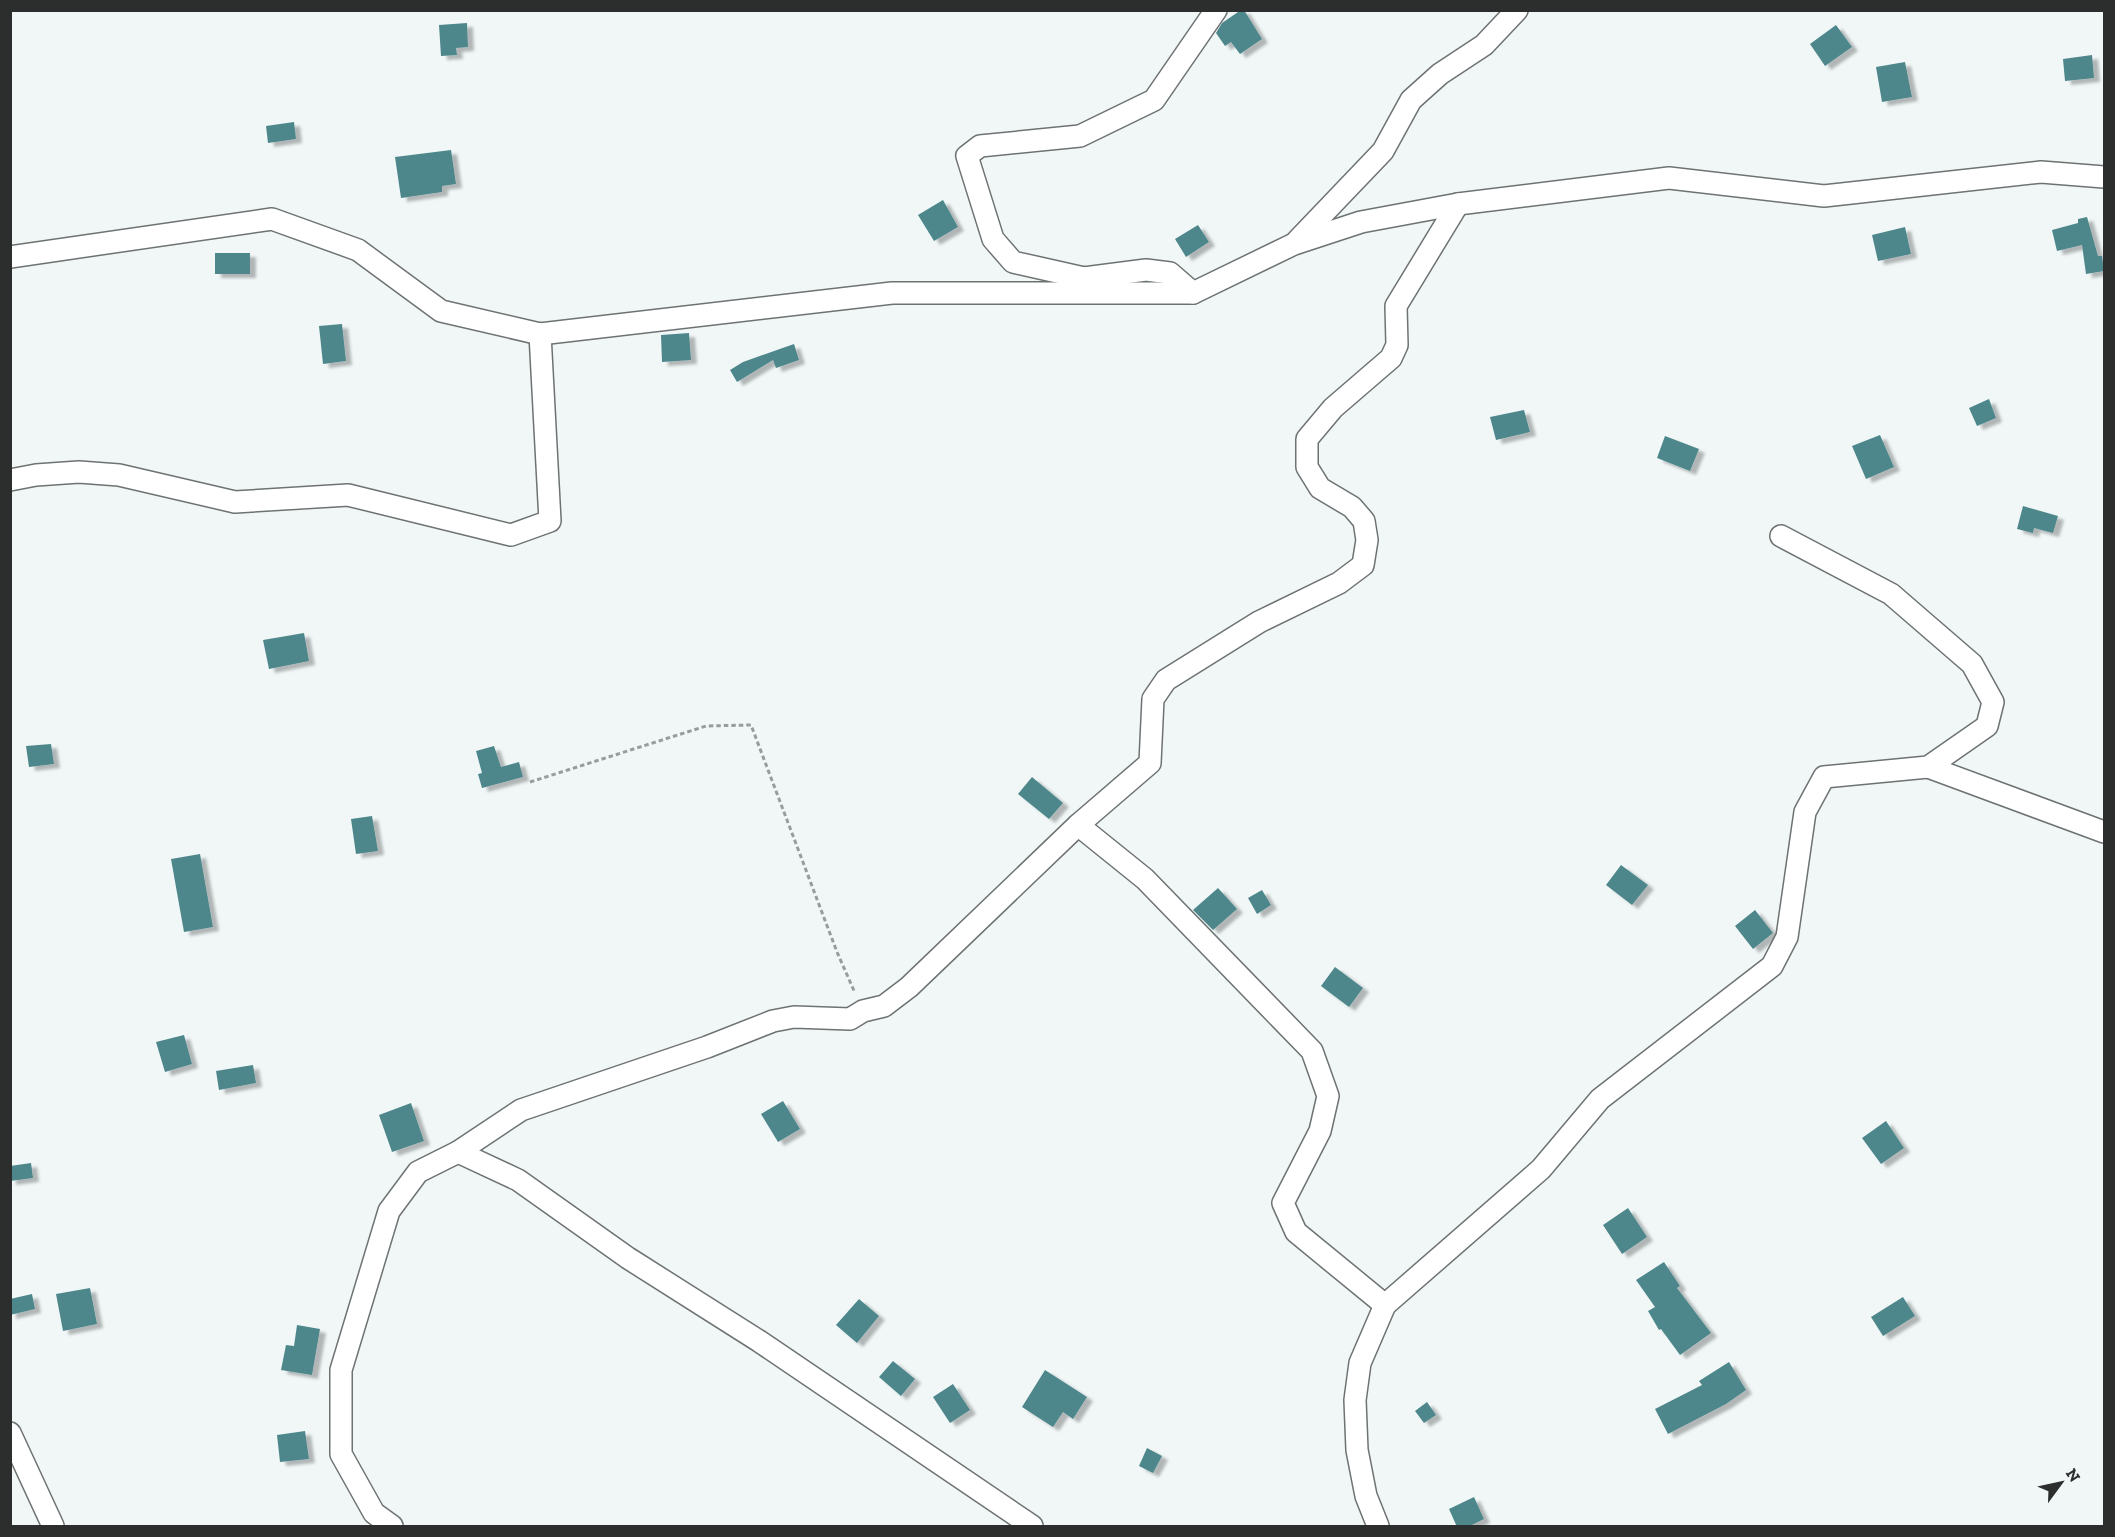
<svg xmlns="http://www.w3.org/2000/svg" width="2115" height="1537" font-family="'Zilla Slab',serif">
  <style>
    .building { fill: #4e878b; filter: url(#shadow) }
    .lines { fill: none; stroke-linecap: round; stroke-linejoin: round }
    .minor-casing { stroke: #6d7272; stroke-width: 24 }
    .path { stroke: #989c9c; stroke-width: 3; stroke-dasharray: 4.5 3; stroke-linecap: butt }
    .minor { stroke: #fff; stroke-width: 21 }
  </style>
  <defs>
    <filter id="shadow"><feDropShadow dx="6" dy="4" stdDeviation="1.5" flood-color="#0004"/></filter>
  </defs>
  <rect width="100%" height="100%" fill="#f1f7f7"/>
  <g class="building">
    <path d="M 1241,10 L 1244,10 L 1262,39 L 1240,54 L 1231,42 L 1225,46 L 1216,33 L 1222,23 Z"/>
    <path d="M 467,23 L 468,47 L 456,48 L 457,55 L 441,56 L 439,25 Z"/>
    <path d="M 1836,25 L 1852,47 L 1825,66 L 1810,44 Z"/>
    <path d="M 2092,55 L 2094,78 L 2065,81 L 2063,59 Z"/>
    <path d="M 1905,62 L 1912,97 L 1882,102 L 1876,67 Z"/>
    <path d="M 294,122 L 296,139 L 268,143 L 266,126 Z"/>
    <path d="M 451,150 L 456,184 L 442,186 L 442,192 L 401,198 L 395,157 Z"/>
    <path d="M 943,200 L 958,227 L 934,241 L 918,215 Z"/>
    <path d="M 2087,217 L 2098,256 L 2102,256 L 2104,271 L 2086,274 L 2082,245 L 2057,251 L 2052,230 L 2078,223 L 2078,219 Z"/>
    <path d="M 1198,225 L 1209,242 L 1186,257 L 1175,239 Z"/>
    <path d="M 1905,227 L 1911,254 L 1878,261 L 1872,235 Z"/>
    <rect x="215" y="253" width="35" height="21"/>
    <path d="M 342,324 L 346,361 L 323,364 L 319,326 Z"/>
    <path d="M 689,333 L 691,360 L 662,362 L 661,335 Z"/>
    <path d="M 794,344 L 799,360 L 776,368 L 773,360 L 737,382 L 730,370 L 743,362 Z"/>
    <path d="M 1989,399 L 1996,418 L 1977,426 L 1969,408 Z"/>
    <path d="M 1524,410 L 1530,432 L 1496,440 L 1490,417 Z"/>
    <path d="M 1880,435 L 1894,467 L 1866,479 L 1852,446 Z"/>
    <path d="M 1665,436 L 1699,449 L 1690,471 L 1657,458 Z"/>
    <path d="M 2023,506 L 2058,516 L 2053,533 L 2034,528 L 2033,533 L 2017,529 Z"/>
    <path d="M 304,633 L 309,661 L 269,669 L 263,640 Z"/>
    <path d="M 51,744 L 54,764 L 29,767 L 26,746 Z"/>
    <path d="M 494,746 L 501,767 L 519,762 L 523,777 L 482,788 L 478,774 L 482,773 L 476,751 Z"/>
    <path d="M 1032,777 L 1063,803 L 1049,819 L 1018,794 Z"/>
    <path d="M 372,816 L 378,851 L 356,854 L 351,819 Z"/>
    <path d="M 200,854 L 213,927 L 184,932 L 171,859 Z"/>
    <path d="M 1621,865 L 1648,885 L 1632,905 L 1606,885 Z"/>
    <path d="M 1218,888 L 1237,909 L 1213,930 L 1193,910 Z"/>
    <path d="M 1262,890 L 1271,905 L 1257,914 L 1248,898 Z"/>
    <path d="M 1755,910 L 1773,933 L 1753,949 L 1735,926 Z"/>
    <path d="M 1335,967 L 1363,988 L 1349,1007 L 1321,986 Z"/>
    <path d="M 184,1035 L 192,1064 L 165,1072 L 156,1042 Z"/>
    <path d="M 253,1065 L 256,1083 L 219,1090 L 216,1071 Z"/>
    <path d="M 783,1101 L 800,1129 L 778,1142 L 761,1114 Z"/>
    <path d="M 411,1103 L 424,1141 L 392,1152 L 379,1115 Z"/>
    <path d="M 1886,1121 L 1904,1148 L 1881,1164 L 1862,1138 Z"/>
    <path d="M 31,1163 L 33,1178 L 10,1181 L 10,1166 Z"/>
    <path d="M 1628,1208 L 1647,1237 L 1622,1254 L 1603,1225 Z"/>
    <path d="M 1664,1262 L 1680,1286 L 1677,1288 L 1711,1333 L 1680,1355 L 1661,1329 L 1659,1330 L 1648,1311 L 1655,1307 L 1636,1280 Z"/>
    <path d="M 90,1288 L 97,1324 L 63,1331 L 56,1294 Z"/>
    <path d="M 32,1294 L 35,1309 L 10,1315 L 10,1299 Z"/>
    <path d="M 1903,1297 L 1915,1316 L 1883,1336 L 1871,1317 Z"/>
    <path d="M 859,1299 L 879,1316 L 857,1343 L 836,1325 Z"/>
    <path d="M 297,1325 L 320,1329 L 312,1375 L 281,1370 L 286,1345 L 294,1346 Z"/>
    <path d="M 893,1361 L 915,1379 L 901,1396 L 879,1377 Z"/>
    <path d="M 1729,1362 L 1746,1390 L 1726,1404 L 1668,1434 L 1655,1409 L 1702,1385 L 1699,1381 Z"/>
    <path d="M 1045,1370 L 1087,1397 L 1073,1419 L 1063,1412 L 1053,1427 L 1022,1407 Z"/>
    <path d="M 953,1384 L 970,1410 L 950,1423 L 933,1397 Z"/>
    <path d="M 1427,1402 L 1436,1415 L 1424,1423 L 1415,1411 Z"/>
    <path d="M 305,1431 L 309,1459 L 280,1462 L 277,1435 Z"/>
    <path d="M 1147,1448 L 1162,1456 L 1153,1473 L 1139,1466 Z"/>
    <path d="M 1474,1497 L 1484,1519 L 1468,1527 L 1457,1527 L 1449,1509 Z"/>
  </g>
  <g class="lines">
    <defs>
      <g id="minor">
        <path d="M 1297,241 L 1383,151 L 1411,100 L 1440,74 L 1484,45 L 1517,10"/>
        <path d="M 10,257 L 272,219 L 358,250 L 441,311 L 540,334 L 892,293 L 1193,293 L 1294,244 L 1361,222 L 1458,204 L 1669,178 L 1824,196 L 2041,172 L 2104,177"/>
        <path d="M 1193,293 L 1170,273 L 1146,270 L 1084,278 L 1013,262 L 993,239 L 967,156 L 980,146 L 1080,136 L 1154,100 L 1216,10"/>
        <path d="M 10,480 L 36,475 L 79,472 L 119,475 L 235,502 L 348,495 L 511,535 L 550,521 L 540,334"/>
        <path d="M 1928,767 L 2104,832"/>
        <path d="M 1078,825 L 1145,879 L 1312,1051 L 1328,1096 L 1320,1131 L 1283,1203 L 1296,1232 L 1385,1305"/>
        <path d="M 458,1152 L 521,1110 L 707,1047 L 773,1021 L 794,1017 L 850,1019 L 863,1011 L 884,1006 L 909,987 L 1078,825 L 1150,763 L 1153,699 L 1166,680 L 1259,622 L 1339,583 L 1363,565 L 1367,540 L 1364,521 L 1352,507 L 1320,488 L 1307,467 L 1307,439 L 1333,408 L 1391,358 L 1397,345 L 1396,306 L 1458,204"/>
        <path d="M 10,1433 L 53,1526"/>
        <path d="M 392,1526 L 374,1513 L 341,1454 L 341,1370 L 389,1211 L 418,1172 L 458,1152 L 518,1180 L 628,1258 L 759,1341 L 1032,1526"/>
        <path d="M 1378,1526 L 1366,1496 L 1357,1450 L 1355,1400 L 1360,1363 L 1385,1305 L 1541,1169 L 1600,1099 L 1772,966 L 1787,937 L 1805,812 L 1824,777 L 1928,767 L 1987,726 L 1993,702 L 1972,664 L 1891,594 L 1781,536"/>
      </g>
    </defs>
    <use href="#minor" class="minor-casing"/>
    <path class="path" d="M 530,782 L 706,726 L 751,725 L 837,952 L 855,993"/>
    <use href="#minor" class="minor"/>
  </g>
  <rect width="2115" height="1537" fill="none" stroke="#2c2e2e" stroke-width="24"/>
  <g transform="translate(2061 1483) rotate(57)" stroke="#f1f7f7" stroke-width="4.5" paint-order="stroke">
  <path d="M0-4.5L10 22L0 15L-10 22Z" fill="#2c2e2e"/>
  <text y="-9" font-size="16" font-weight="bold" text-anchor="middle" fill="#2c2e2e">N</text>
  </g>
</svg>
